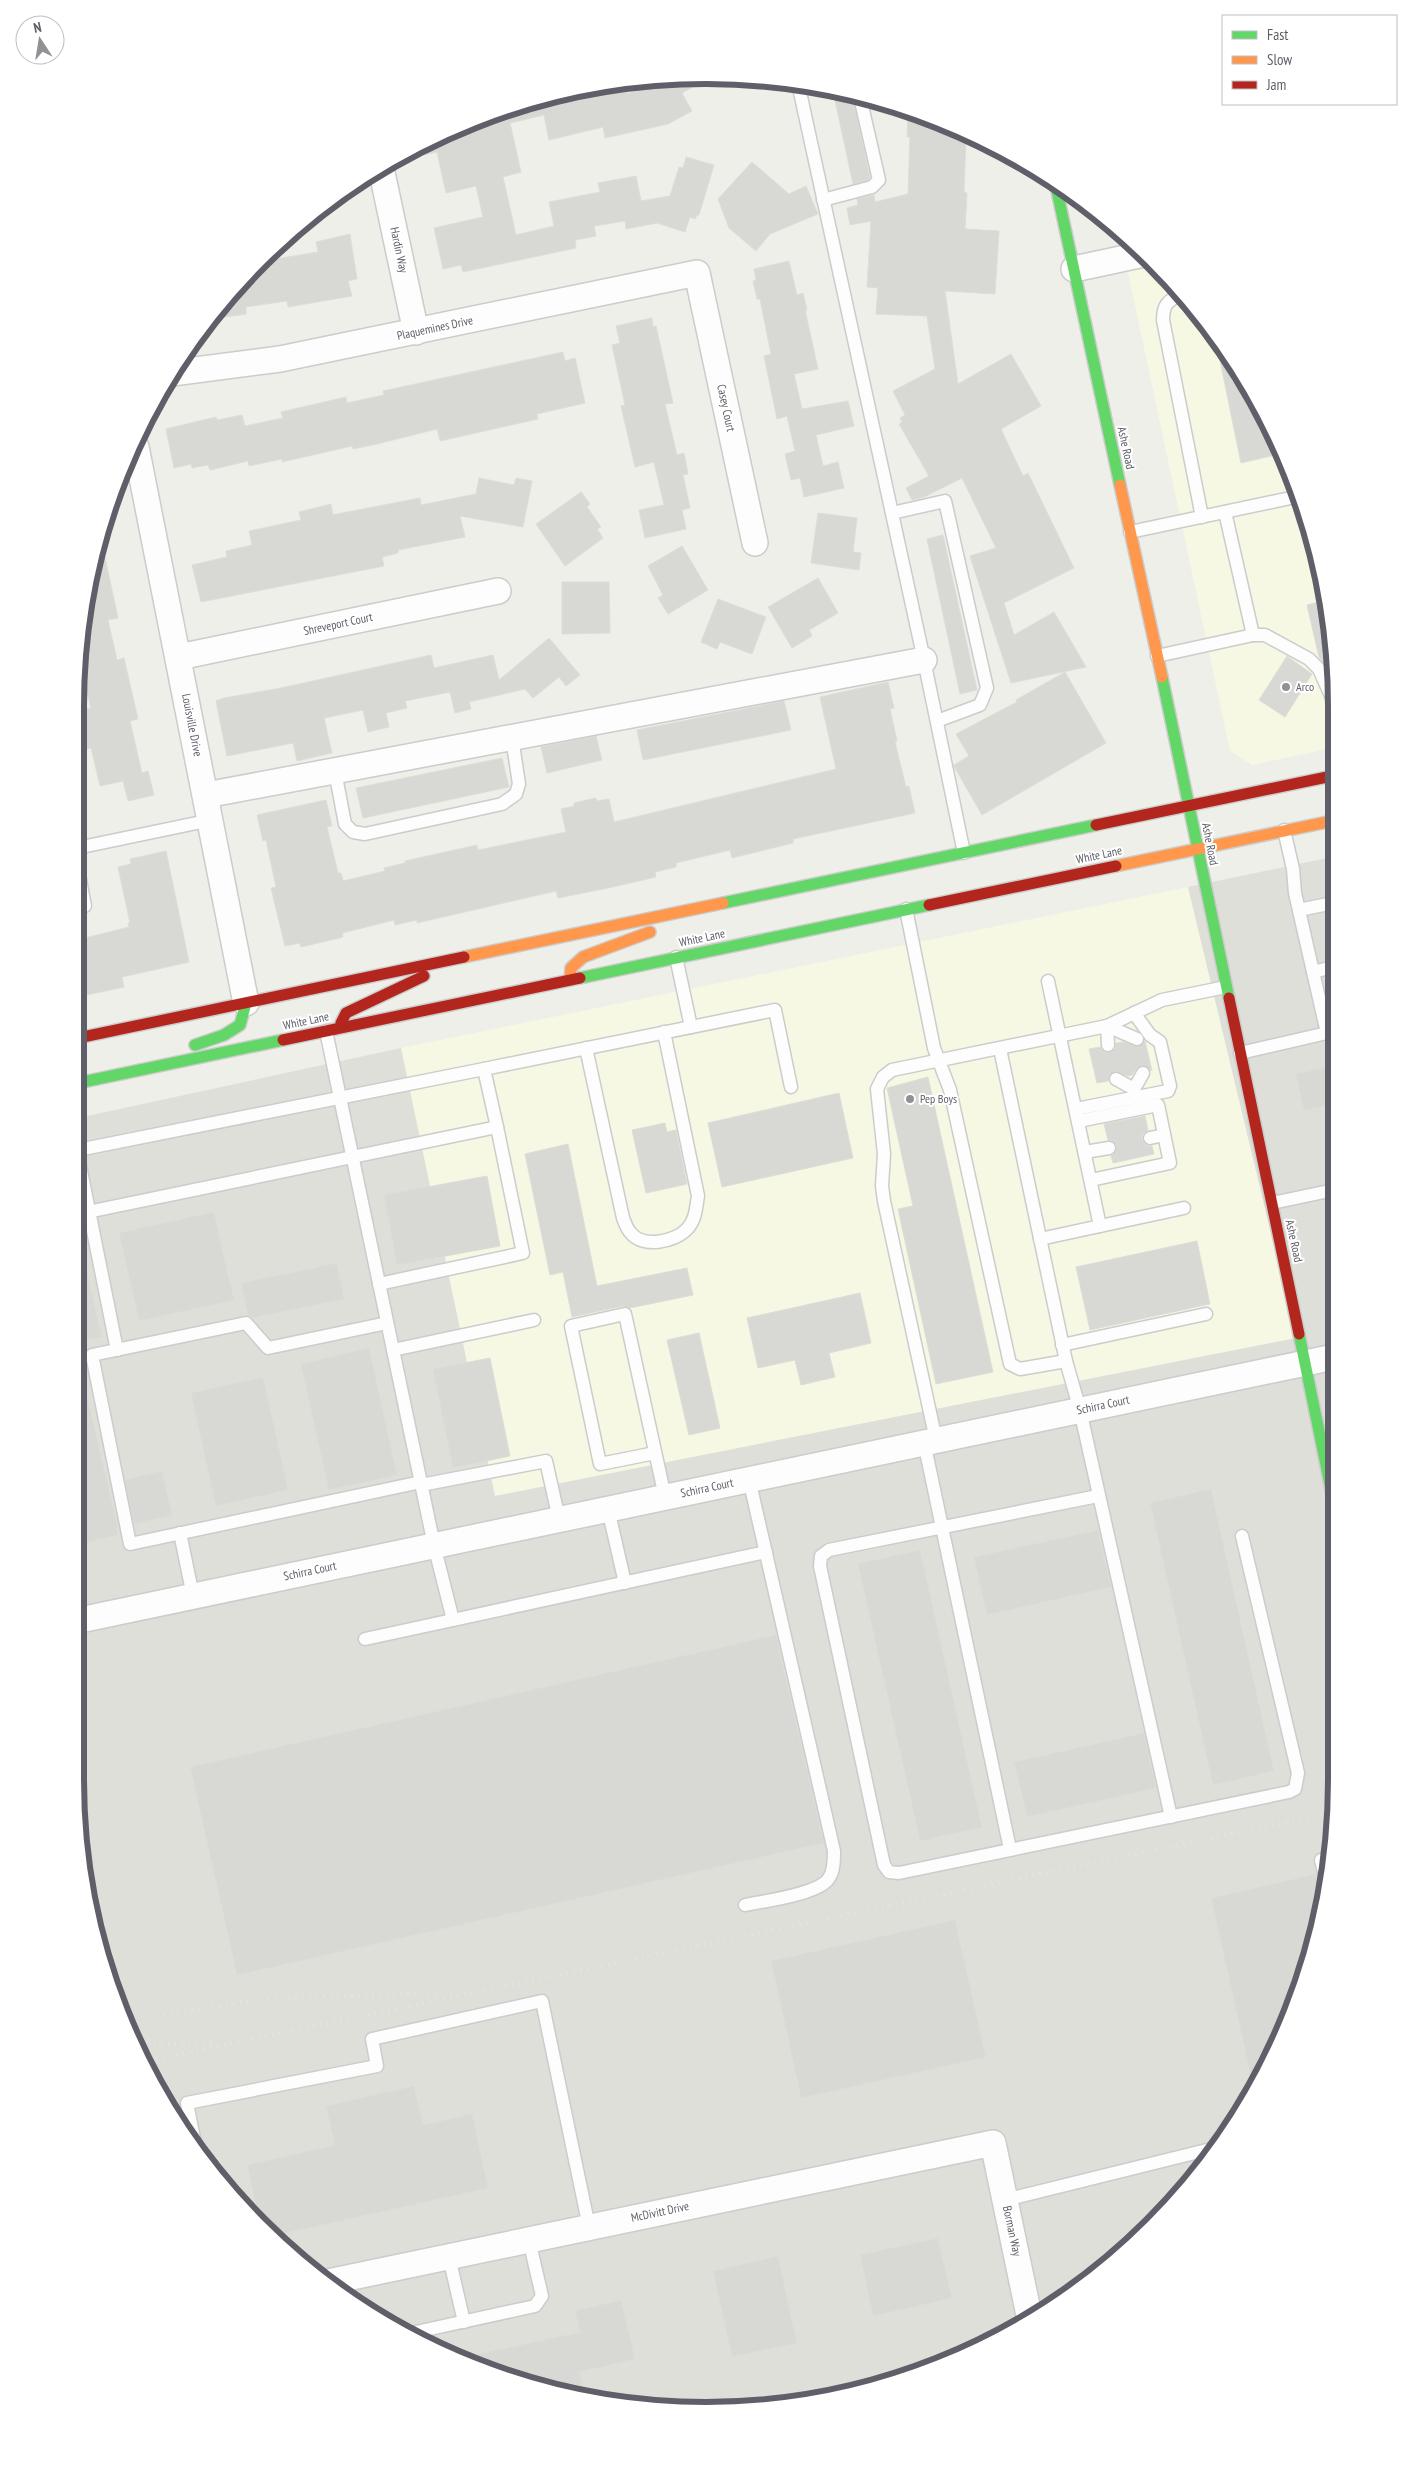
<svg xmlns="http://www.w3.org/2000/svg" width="1412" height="2486" font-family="'PT Sans Narrow',sans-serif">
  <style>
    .commercial { fill: #f6f8e3 }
    .industrial { fill: #dedfd9 }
    .building { fill: #d8d8d4; stroke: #deded8 }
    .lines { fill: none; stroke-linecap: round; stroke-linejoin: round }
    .lane-casing { stroke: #cbcccb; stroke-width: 15 }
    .street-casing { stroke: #cbcccb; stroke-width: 28 }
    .fast-casing { stroke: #ccc; stroke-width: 14 }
    .slow-casing { stroke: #ccc; stroke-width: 14 }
    .jam-casing { stroke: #ccc; stroke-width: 14 }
    .lane { stroke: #fcfdfc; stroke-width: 12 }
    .street { stroke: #fcfdfc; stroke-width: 25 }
    .fast { stroke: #63d668; stroke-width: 11 }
    .slow { stroke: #ff974d; stroke-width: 11 }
    .jam { stroke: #b3261e; stroke-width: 11 }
    .rail { stroke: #e5e5e5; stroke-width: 4; stroke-dasharray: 1 6; stroke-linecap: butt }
    .poi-dot { fill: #909195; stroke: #fff; stroke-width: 2 }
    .labels { text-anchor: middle; stroke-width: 4; stroke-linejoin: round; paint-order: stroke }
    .street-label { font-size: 12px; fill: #5e5f68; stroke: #fff }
    .poi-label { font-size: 12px; fill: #5e5f68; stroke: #fff; text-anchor: start }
    .rim { fill: none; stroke: #5e5f68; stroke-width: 6 }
  </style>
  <rect width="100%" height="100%" fill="#eeefe9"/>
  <g class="commercial">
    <path d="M 1152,260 L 1231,356 L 1303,503 L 1332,624 L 1332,748 L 1252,765 L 1230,751 L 1126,263 Z"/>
    <path d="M 1188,887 L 1296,1338 L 495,1496 L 401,1048 Z"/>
  </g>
  <path class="industrial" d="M 1332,857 L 1336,1821 L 1304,1983 L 1252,2096 L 1181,2196 L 1122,2255 L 1022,2326 L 947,2363 L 829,2399 L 747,2410 L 624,2406 L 542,2389 L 427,2346 L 355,2304 L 260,2226 L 205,2164 L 140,2059 L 108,1983 L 80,1863 L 78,1118 L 401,1048 L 495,1496 L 1296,1338 L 1188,887 Z"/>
  <g class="building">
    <path d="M 665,76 L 709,78 L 682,93 L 692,111 L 668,124 L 605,138 L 603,127 L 549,140 L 544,115 L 510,123 L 521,172 L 503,177 L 516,235 L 554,226 L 549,202 L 600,192 L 598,183 L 636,176 L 641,201 L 670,196 L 679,167 L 683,168 L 686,157 L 714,165 L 699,215 L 697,215 L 695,219 L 690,217 L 685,232 L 657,223 L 626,229 L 625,221 L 594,226 L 596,236 L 575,240 L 576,248 L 463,272 L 461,265 L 443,269 L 434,228 L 483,217 L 476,186 L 446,193 L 437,152 L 404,159 L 403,155 L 427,140 L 543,96 L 626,83 L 628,94 L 658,78 Z"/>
    <path d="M 833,91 L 852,95 L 870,178 L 868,180 L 853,184 Z"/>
    <path d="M 908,108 L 962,133 L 962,138 L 966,138 L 964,192 L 967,193 L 965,229 L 999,231 L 995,294 L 945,291 L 958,384 L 1011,354 L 1041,406 L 1001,429 L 1023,476 L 1028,473 L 1074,568 L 1004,603 L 1014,635 L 1054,612 L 1086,667 L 1011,683 L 970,556 L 996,548 L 962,478 L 924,497 L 912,500 L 906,488 L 929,476 L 899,424 L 902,422 L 900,418 L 905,415 L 893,391 L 935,369 L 927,316 L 876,314 L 878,288 L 867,287 L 871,221 L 850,225 L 847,208 L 858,205 L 857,199 L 874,195 L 875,202 L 908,194 L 910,137 L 907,137 Z"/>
    <path d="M 752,162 L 789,194 L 806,186 L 818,214 L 770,234 L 756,251 L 729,228 L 718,199 Z"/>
    <path d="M 350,234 L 357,279 L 348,281 L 352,296 L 288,307 L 287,301 L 246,307 L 246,314 L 211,319 L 232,290 L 263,261 L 318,252 L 316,242 Z"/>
    <path d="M 789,261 L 797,295 L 803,293 L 807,310 L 805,310 L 818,369 L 794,374 L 802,409 L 848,401 L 854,426 L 816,435 L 823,466 L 838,462 L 844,488 L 804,497 L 800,478 L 791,480 L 785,454 L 795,451 L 787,416 L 777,419 L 764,356 L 771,354 L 760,299 L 757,299 L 753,281 L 756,280 L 754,269 Z"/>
    <path d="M 652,318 L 653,327 L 656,326 L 673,403 L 665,404 L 677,455 L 684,453 L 688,474 L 683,475 L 690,508 L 682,510 L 686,529 L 645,538 L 639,510 L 664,505 L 654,462 L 635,467 L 621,406 L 625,405 L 612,345 L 620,343 L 616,326 Z"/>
    <path d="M 1215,336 L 1231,356 L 1280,454 L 1241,463 Z"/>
    <path d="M 563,352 L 565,361 L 575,358 L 585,403 L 537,414 L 538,419 L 440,441 L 437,429 L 377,444 L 353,449 L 352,446 L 282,462 L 282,459 L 249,466 L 248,461 L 210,470 L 208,465 L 192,468 L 191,464 L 174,468 L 166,429 L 216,417 L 217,420 L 242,415 L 245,426 L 283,418 L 281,412 L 346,397 L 347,403 L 384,395 L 383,391 Z"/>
    <path d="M 479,478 L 514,485 L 516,478 L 532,481 L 523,527 L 460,516 L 465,537 L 398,550 L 398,553 L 382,557 L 384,566 L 201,602 L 192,565 L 227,557 L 226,551 L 252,545 L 249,531 L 301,520 L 299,512 L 331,504 L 333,515 L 337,514 L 420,498 L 421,505 L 476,494 Z"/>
    <path d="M 581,492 L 590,504 L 587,507 L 601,527 L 597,529 L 603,538 L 565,566 L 536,524 Z"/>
    <path d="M 818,513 L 857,518 L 853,552 L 861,553 L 859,570 L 811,563 Z"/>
    <path d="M 100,534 L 118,618 L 108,620 L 117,660 L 124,658 L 138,719 L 130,721 L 142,773 L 148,771 L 154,795 L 128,801 L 123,781 L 100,786 L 91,748 L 82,750 L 77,724 L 76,711 L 91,708 L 83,675 L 76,677 L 76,665 L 97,542 Z"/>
    <path d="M 943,535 L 977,690 L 960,694 L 927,539 Z"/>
    <path d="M 682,546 L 708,590 L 668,614 L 658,598 L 663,595 L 648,566 Z"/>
    <path d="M 818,578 L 838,613 L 809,630 L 812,636 L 792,648 L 768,607 Z"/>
    <path d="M 562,582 L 609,582 L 610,633 L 562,634 Z"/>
    <path d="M 718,599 L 766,617 L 752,654 L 720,642 L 717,649 L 701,642 Z"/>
    <path d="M 1326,600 L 1332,624 L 1332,678 L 1326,665 L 1319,657 L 1307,605 Z"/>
    <path d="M 549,638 L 580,675 L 566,686 L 559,677 L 533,698 L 525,689 L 469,702 L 471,709 L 455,713 L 450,692 L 405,701 L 407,708 L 386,713 L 389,727 L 368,732 L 363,710 L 324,718 L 332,753 L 297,761 L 293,743 L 227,756 L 216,701 L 224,698 L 281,688 L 431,655 L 434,668 L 493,655 L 499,680 Z"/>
    <path d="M 1287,656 L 1312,674 L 1285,717 L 1259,700 Z"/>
    <path d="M 1065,672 L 1106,743 L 982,815 L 955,768 L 954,765 L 969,756 L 956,734 L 1017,702 L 1016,700 Z"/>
    <path d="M 888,682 L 894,708 L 890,709 L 897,741 L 895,742 L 906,787 L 909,786 L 915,813 L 793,839 L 793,843 L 732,858 L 730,850 L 676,863 L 676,867 L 655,872 L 656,877 L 608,888 L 558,898 L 556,891 L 417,923 L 417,920 L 395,925 L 394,920 L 342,933 L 343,937 L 301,947 L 300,943 L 285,946 L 271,888 L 276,887 L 266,840 L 263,841 L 257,815 L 326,800 L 332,826 L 327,827 L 338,873 L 341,873 L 343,881 L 385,871 L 384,868 L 405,863 L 405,861 L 477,845 L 478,850 L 566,832 L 561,809 L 574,806 L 574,803 L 596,798 L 597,801 L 609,799 L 614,822 L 836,769 L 820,697 Z"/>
    <path d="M 784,701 L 791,730 L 643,760 L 637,730 Z"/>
    <path d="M 596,736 L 602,760 L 547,773 L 541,747 Z"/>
    <path d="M 502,758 L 509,787 L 363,818 L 356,788 Z"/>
    <path d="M 166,851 L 189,962 L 122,977 L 124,987 L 77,997 L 77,940 L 129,927 L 128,923 L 130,923 L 118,867 L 131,864 L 130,859 Z"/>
    <path d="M 1145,1041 L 1152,1071 L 1142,1065 L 1136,1069 L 1132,1075 L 1128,1076 L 1115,1071 L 1109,1075 L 1108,1081 L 1097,1083 L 1089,1049 L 1100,1047 L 1104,1052 L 1109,1053 L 1115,1049 L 1116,1043 L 1123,1042 L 1137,1047 Z"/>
    <path d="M 1333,1066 L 1333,1104 L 1304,1110 L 1296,1074 Z"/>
    <path d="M 928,1077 L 993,1372 L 936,1384 L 898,1209 L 913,1206 L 887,1088 Z"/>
    <path d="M 839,1093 L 853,1158 L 722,1187 L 708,1123 Z"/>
    <path d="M 1145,1116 L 1148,1130 L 1142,1135 L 1142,1140 L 1147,1146 L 1152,1146 L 1154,1154 L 1113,1163 L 1111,1156 L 1116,1151 L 1117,1146 L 1112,1141 L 1108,1140 L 1104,1124 Z"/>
    <path d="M 665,1123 L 667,1132 L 676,1130 L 687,1184 L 646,1193 L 632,1130 Z"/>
    <path d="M 568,1144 L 597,1286 L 687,1268 L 693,1295 L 630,1308 L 623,1306 L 572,1317 L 563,1272 L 550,1275 L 525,1154 Z"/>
    <path d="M 487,1176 L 500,1246 L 397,1265 L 384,1195 Z"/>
    <path d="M 214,1212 L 234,1300 L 139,1321 L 119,1233 Z"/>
    <path d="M 1197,1241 L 1210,1304 L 1090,1330 L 1076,1267 Z"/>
    <path d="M 78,1263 L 85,1263 L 102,1337 L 79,1342 Z"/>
    <path d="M 337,1263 L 344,1299 L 253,1318 L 248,1315 L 241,1283 Z"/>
    <path d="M 860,1293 L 871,1343 L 829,1353 L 835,1377 L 801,1385 L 795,1360 L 758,1368 L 747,1318 Z"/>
    <path d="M 699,1333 L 720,1428 L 689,1435 L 667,1340 Z"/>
    <path d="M 369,1348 L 397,1475 L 329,1490 L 301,1364 Z"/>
    <path d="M 490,1358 L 510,1456 L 453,1468 L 433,1369 Z"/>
    <path d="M 263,1377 L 288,1490 L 216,1506 L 191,1393 Z"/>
    <path d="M 86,1392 L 118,1527 L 116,1528 L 118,1535 L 79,1544 L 79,1393 Z"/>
    <path d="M 162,1471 L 172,1515 L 134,1524 L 125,1480 Z"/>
    <path d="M 1211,1489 L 1274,1771 L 1213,1785 L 1150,1503 Z"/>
    <path d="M 1098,1530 L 1111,1587 L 987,1615 L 974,1557 Z"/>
    <path d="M 920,1550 L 982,1827 L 920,1841 L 858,1564 Z"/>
    <path d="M 776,1635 L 824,1843 L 237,1975 L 190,1767 Z"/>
    <path d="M 1144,1733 L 1156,1788 L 1027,1817 L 1014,1762 Z"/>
    <path d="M 1316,1874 L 1321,1895 L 1304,1983 L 1254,2091 L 1211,1898 Z"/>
    <path d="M 955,1920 L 986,2057 L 801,2098 L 771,1961 Z"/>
    <path d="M 414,2086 L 423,2125 L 472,2114 L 488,2188 L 272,2236 L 261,2227 L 247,2165 L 335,2145 L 326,2106 Z"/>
    <path d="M 938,2238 L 952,2298 L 873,2316 L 860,2255 Z"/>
    <path d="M 778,2256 L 797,2343 L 732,2357 L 713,2271 Z"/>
    <path d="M 621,2300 L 635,2359 L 579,2372 L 585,2398 L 542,2389 L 460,2358 L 580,2332 L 575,2311 Z"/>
  </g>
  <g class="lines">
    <defs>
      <g id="lane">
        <path d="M 798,83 L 924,660 L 964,853"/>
        <path d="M 823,200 L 872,187 L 879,180 L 860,97"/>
        <path d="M 1181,295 C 1167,300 1163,306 1163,320 L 1202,517"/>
        <path d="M 1225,512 L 1253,635"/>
        <path d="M 892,513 L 945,501 L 987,688 L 980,705 L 937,721"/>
        <path d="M 1130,532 L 1300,496"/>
        <path d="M 1157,656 L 1253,635 L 1265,635 L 1309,659 L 1319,669 L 1332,698"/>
        <path d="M 335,771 L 345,824 L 353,832 L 365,834 L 502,804 L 516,794 L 519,784 L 512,738"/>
        <path d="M 77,848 L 211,820"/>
        <path d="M 77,864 L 85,906 L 77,907"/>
        <path d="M 906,909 L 934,1048 L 950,1090 L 1010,1364 L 1020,1369 L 1066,1361 L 1080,1410 L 1171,1817"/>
        <path d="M 1299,910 L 1333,903"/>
        <path d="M 676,957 L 691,1027"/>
        <path d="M 1313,972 L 1333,967"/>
        <path d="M 1107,1026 L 1137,1039"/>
        <path d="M 1107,1026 L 1108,1045"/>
        <path d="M 326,1031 L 434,1545 L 453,1620"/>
        <path d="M 586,1048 L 623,1218 C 625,1223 627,1229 630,1232 C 642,1249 675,1242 687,1229 C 696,1220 696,1207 698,1196 L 664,1032"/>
        <path d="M 1000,1049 L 1066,1361"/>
        <path d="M 1240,1053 L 1327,1033 L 1295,893 L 1293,869 L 1284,830"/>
        <path d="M 484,1069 L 775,1010 L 791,1087"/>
        <path d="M 1116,1079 L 1134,1089 L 1135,1097"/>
        <path d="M 1134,1089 L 1143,1073"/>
        <path d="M 1076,1109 L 1168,1091 L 1170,1086 L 1160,1042 L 1150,1035 L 1134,1013"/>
        <path d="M 1079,1121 L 1158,1105 L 1170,1163 L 1091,1180"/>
        <path d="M 1150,1138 L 1164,1135"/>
        <path d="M 78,1150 L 484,1069 L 497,1127 L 78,1214"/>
        <path d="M 1085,1152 L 1109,1148"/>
        <path d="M 78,1156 L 117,1350"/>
        <path d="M 1272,1203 L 1334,1190"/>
        <path d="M 1100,1226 L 1184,1208"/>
        <path d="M 1040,1239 L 1100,1226 L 1048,981"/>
        <path d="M 379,1284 L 523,1253 L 497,1127"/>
        <path d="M 387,1323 L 268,1348 L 246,1323 L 92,1355 L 130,1544 L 421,1482"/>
        <path d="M 1062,1345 L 1206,1314"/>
        <path d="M 393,1350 L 534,1320"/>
        <path d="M 936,1440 L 884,1201 L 882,1186 L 884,1154 L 877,1089 L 883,1077 L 892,1070 L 1107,1026 L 1162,1000 L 1226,987"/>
        <path d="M 924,1442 L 1010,1849"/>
        <path d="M 655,1453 L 600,1464 L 571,1326 L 625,1314 L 665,1497"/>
        <path d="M 421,1485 L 546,1461 L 559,1519"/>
        <path d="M 1098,1496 L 829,1550 L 821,1556 L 820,1566 L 884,1865 L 889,1872 L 899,1873 L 1289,1792 L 1295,1789 L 1298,1773 L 1242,1536"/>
        <path d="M 608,1509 L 625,1583"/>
        <path d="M 180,1533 L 193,1596"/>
        <path d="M 365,1639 L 766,1552"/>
        <path d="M 1325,1876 L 1321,1860 L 1328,1858"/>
        <path d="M 745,1905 C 764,1901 820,1894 829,1878 C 834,1871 834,1860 834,1851 L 749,1479"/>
        <path d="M 196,2149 L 187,2103 L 377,2066 L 372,2039 L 542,2001 L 589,2227"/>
        <path d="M 1005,2200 L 1215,2148"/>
        <path d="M 449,2257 L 464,2322"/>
        <path d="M 345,2278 L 350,2300"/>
        <path d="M 407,2334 L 535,2306 L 542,2296 L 529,2240"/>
      </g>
      <g id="street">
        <path d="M 381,168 L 416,332"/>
        <path d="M 1074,269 L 1144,254"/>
        <path d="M 172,373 L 280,359 L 697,273 L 755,543"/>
        <path d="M 136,447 L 246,1003"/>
        <path d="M 179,657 L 498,591"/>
        <path d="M 206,795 L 924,660"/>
        <path d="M 80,1620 L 1334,1357"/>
        <path d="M 328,2282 L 993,2143 L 1030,2320"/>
      </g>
      <g id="fast">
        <path d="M 1056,186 L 1120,485"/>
        <path d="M 1162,677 L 1229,998"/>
        <path d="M 723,903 L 1096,825"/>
        <path d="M 580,978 L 929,905"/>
        <path d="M 195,1045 L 224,1035 L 240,1025 L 246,1003"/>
        <path d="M 78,1083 L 283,1040"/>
        <path d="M 1299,1334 L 1335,1509"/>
      </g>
      <g id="slow">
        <path d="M 1120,485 L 1162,677"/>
        <path d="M 1116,866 L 1332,821"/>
        <path d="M 464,957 L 723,903"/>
        <path d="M 570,980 L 571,968 L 583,957 L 650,932"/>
      </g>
      <g id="jam">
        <path d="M 1096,825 L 1332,776"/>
        <path d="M 929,905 L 1116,866"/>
        <path d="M 1229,998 L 1299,1334"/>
        <path d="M 341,1023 L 346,1013 L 424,976"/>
        <path d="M 78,1038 L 464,957"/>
        <path d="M 283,1040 L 580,978"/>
      </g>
    </defs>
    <use href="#lane" class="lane-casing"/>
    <use href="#street" class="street-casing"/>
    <use href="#fast" class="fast-casing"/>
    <use href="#slow" class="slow-casing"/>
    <use href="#jam" class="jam-casing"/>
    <use href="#lane" class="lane"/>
    <use href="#street" class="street"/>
    <use href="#fast" class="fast"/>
    <use href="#slow" class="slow"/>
    <use href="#jam" class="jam"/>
    <g class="rail">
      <path d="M 157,2016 L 270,1998 L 442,1993"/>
      <path d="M 133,2041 L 174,2044 L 211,2042"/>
      <path d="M 142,2062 L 1336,1812"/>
    </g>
  </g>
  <g class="poi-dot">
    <circle cx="1286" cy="687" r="5"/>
    <circle cx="910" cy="1099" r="5"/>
  </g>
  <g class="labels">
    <g class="street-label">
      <text transform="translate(399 250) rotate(78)" y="4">Hardin Way</text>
      <text transform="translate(435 328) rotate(-12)" y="4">Plaquemines Drive</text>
      <text transform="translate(726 408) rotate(78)" y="4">Casey Court</text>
      <text transform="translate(1126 448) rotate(78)" y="4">Ashe Road</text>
      <text transform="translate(338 624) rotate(-12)" y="4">Shreveport Court</text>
      <text transform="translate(192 725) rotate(79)" y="4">Louisville Drive</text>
      <text transform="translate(1210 844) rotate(79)" y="4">Ashe Road</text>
      <text transform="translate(1099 855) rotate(-12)" y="4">White Lane</text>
      <text transform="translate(702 938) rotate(-12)" y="4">White Lane</text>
      <text transform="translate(306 1021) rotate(-12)" y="4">White Lane</text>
      <text transform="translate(1294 1241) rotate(78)" y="4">Ashe Road</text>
      <text transform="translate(1103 1405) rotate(-12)" y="4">Schirra Court</text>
      <text transform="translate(707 1488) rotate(-12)" y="4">Schirra Court</text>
      <text transform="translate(310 1571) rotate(-12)" y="4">Schirra Court</text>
      <text transform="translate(660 2212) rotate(-12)" y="4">McDivitt Drive</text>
      <text transform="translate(1012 2231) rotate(78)" y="4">Borman Way</text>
    </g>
    <g class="poi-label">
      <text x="1296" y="691">Arco</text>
      <text x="920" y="1103">Pep Boys</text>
    </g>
  </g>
  <path d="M0 0H1412V2486H0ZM706 84H706A622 622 0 0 1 1328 706V1780A622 622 0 0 1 706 2402H706A622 622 0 0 1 84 1780V706A622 622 0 0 1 706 84Z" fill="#fff" fill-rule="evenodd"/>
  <path class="rim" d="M706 84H706A622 622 0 0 1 1328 706V1780A622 622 0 0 1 706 2402H706A622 622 0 0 1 84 1780V706A622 622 0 0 1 706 84Z"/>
  <rect x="1222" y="15" width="175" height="90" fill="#ffffff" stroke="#bfbfc3"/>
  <rect x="1232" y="31" width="25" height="8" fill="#63d668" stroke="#bfbfc3"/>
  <text x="1267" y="40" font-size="15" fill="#5e5f68">Fast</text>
  <rect x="1232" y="56" width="25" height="8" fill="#ff974d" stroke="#bfbfc3"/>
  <text x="1267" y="65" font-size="15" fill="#5e5f68">Slow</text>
  <rect x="1232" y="81" width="25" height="8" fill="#b3261e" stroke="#bfbfc3"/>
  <text x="1267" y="90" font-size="15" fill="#5e5f68">Jam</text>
  <g transform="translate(40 40) rotate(348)"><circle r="24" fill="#ffffff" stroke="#bfbfc3"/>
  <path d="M0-4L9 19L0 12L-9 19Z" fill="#909195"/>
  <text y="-8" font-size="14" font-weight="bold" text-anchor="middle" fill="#5e5f68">N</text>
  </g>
</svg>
